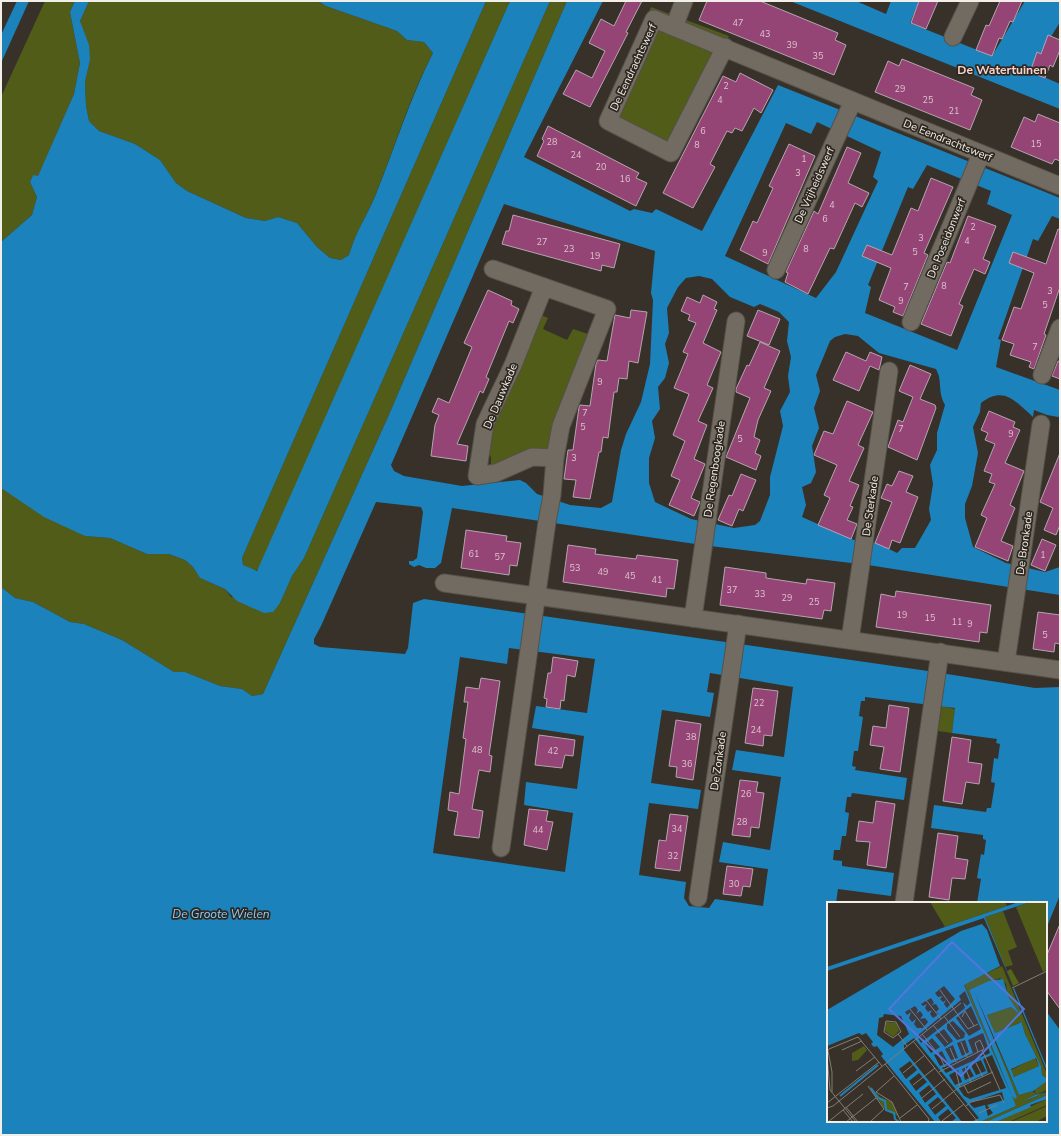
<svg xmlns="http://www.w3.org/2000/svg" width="1061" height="1136" font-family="'Nunito Sans',sans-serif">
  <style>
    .green { fill: #505c18 }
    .water { fill: #1c82bc; fill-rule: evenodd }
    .building { fill: #954476; stroke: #b3a6ad }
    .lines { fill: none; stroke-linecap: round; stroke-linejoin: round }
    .minor-casing { stroke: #555149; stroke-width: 19 }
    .minor { stroke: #726b61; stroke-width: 17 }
    .labels { text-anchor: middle; stroke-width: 3.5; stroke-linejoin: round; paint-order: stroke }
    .number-label { font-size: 9px; fill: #dbc4cc }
    .street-label { font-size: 11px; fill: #f2efe9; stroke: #2d271f }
    .neighbourhood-label { font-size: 12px; font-weight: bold; fill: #f5d2cc; stroke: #2d271f }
    .water-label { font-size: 12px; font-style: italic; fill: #8ccdfb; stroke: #2d271f }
    .inset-river { fill: none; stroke: #1c82bc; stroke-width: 2 }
    .inset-road { fill: none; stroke: #827d76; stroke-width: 1 }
    .view { fill: #5276dc; fill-opacity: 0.15; stroke: #5276dc; stroke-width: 2 }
    .inset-edge { fill: none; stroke: #f2efe9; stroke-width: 2 }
  </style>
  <rect width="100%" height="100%" fill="#373129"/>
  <g class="green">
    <path d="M 45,1 L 75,1 L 70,12 L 80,63 L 74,94 L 38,177 L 33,175 L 30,182 L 37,197 L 32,215 L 1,242 L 1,97 Z"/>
    <path d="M 89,1 L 318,1 L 326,6 L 397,31 L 407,40 L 424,42 L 433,53 C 410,96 395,146 377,191 C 368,214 356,232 349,255 L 341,260 L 330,258 L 317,247 L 297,223 L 278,217 L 265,221 L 246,218 L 187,191 L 176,183 L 160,160 L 135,144 L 99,131 L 89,121 L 86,106 L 85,82 L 90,60 L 80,21 Z"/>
    <path d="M 486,1 L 510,1 L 259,569 L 254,571 L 243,565 L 242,558 Z"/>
    <path d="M 550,1 L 567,1 L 388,417 L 263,694 L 252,696 L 242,689 L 220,686 L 185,672 L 174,672 L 122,640 L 84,624 L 70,622 L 33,602 L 15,598 L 1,587 L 1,488 L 85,536 L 110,538 L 147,554 L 169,554 L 185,560 L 193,567 L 200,578 L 225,589 L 231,597 L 280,603 L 292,576 L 304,558 Z"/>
    <path d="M 651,7 L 729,36 L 665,158 L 599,125 Z"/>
    <path d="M 539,314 L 548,318 L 543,329 L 567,340 L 573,329 L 588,334 L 550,451 L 491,469 L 491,457 L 487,450 L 491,426 Z"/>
    <path d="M 942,706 L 955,709 L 952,733 L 938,731 Z"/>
  </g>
  <g class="water">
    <path d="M 17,1 L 29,1 L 1,63 L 1,35 Z"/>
    <path d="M 75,1 L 89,1 L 80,21 L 89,45 L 90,60 L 85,82 L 86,106 L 89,121 L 99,131 L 135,144 L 160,160 L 176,183 L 187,191 L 246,218 L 265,221 L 278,217 L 297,223 L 317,247 L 330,258 L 341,260 L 349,255 C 356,231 367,216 376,194 C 395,147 410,98 433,53 L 424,42 L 407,40 L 397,31 L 326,6 L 318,1 L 486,1 L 242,558 L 243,565 L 257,571 L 510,1 L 550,1 L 304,558 L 292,576 L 280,603 L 273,612 L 264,613 L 237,601 L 225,589 L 200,578 L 193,567 L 185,560 L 169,554 L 147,554 L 110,538 L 85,536 L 44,517 L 1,488 L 1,242 L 32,215 L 37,197 L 30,182 L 33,175 L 38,176 L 74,94 L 80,63 L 70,12 Z"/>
    <path d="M 567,1 L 603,1 L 524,157 L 630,211 L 634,209 L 652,213 L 656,209 L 702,231 L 778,85 L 1060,198 L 1060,219 L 1052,216 L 1038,241 L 1033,239 L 998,339 L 1001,340 L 996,367 L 1060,390 L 1060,416 L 1058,417 L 1047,415 L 1034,410 L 1033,417 C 1016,402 1004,385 981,403 L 980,412 L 973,427 L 978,453 L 972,486 L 965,504 L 965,518 L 973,547 L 1006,563 L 1045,572 L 1060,567 L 1060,595 L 868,565 L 702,545 L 452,508 L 441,563 L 435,568 L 426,568 L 419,565 L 414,567 L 409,564 L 409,561 L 413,561 L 417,558 L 423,512 L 421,507 L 376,502 L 321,626 L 314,639 L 314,644 L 320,647 L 405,654 L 408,648 L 413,603 L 424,599 L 928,671 L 1035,688 L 1060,687 L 1060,895 L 1046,929 L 1046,903 L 977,903 L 981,879 L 977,878 L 981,854 L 984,855 L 986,840 L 983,839 L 983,835 L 931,828 L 934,805 L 986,812 L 987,808 L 991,808 L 995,783 L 991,782 L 994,758 L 998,759 L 1000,744 L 996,743 L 997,739 L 952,733 L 955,708 L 865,697 L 865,701 L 861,701 L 859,716 L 863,717 L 858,751 L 854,751 L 852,766 L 856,767 L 855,770 L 907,778 L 904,800 L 852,793 L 851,797 L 847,797 L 845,812 L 849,813 L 846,836 L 842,836 L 840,850 L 834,850 L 833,860 L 842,861 L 842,866 L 894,873 L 891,896 L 838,889 L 836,903 L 828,903 L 828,1121 L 1046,1121 L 1046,1011 L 1060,1030 L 1060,1135 L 1,1135 L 1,587 L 15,598 L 33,602 L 70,622 L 84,624 L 122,640 L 174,672 L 185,672 L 220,686 L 242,689 L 252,696 L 263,694 L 388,417 ZM 817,122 L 881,152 L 873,177 L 878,181 L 836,272 L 816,298 L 725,256 L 786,123 L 811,134 ZM 927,165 L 991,191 L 987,204 L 1012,215 L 957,350 L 865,313 L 871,287 L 868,285 L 908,187 L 913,189 ZM 504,204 L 655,251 L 651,293 L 653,300 L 650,364 L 641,402 L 626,434 L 621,450 L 612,502 L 601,508 L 570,505 L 537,494 L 526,483 L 520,480 L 462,486 L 404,476 L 394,471 L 391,465 ZM 699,276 L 712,279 L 730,297 L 754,307 L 760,304 L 779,312 L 789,322 L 787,341 L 791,357 L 788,376 L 790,392 L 780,411 L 783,426 L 770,477 L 770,495 L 760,521 L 755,525 L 734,528 L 691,519 L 655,502 L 649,483 L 649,458 L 655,438 L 652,421 L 660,409 L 658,387 L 665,378 L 669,363 L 665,344 L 669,333 L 667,308 L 678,287 L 686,278 ZM 845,334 L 858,336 L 879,353 L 936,369 C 943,382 937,390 945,405 L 937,433 L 937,450 L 930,465 L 933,484 L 929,509 L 931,520 L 915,548 L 902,548 L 897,553 L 877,543 L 854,540 L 802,517 L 806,505 L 802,487 L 811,483 L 816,472 L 812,446 L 819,428 L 814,408 L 820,391 L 816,375 L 830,341 L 835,337 ZM 509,648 L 595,659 L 587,713 L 536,706 L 532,728 L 584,736 L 577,789 L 526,782 L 524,805 L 573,813 L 565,872 L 433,853 L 460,657 L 507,664 ZM 710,673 L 793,687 L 784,757 L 736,750 L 732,770 L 781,777 L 770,850 L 723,842 L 719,862 L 768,869 L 763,906 L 715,899 L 709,908 L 689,906 L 684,898 L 686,882 L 639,875 L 649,803 L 698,809 L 701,790 L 651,783 L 662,710 L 710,717 L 714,693 L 707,692 Z"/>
    <path d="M 790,1 L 856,1 L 886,14 L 891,1 L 919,1 L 910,23 L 992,56 L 1025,1 L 1060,1 L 1060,22 L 1030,71 L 1060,84 L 1060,109 Z"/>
  </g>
  <g class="building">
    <path d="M 626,1 L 642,1 L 626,32 L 628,33 L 590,107 L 563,94 L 576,70 L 592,78 L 605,51 L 589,43 L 601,19 L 614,26 Z"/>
    <path d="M 707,1 L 760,1 L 838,33 L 835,40 L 846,45 L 834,75 L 699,20 Z"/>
    <path d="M 919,1 L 938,1 L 926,29 L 911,23 Z"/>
    <path d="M 1000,1 L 1022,1 L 1013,22 L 1010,21 L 1002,39 L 999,38 L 992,56 L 976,50 L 986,25 L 989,26 Z"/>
    <path d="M 1048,35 L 1060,40 L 1060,50 L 1053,67 L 1050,65 L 1045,78 L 1030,72 L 1037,52 L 1041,54 Z"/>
    <path d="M 902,59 L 974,88 L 971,95 L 982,100 L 970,130 L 875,92 L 888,61 L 899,66 Z"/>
    <path d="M 740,73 L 773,90 L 761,113 L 754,108 L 742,131 L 735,128 L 732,133 L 727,131 L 710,164 L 715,167 L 693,208 L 663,193 L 723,76 L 736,82 Z"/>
    <path d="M 1038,114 L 1060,123 L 1060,161 L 1055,159 L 1052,164 L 1011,147 L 1024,117 L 1035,122 Z"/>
    <path d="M 548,126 L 639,173 L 636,178 L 647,183 L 636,206 L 537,156 L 544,141 L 542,139 Z"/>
    <path d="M 789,144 L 815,156 L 768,264 L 740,250 L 753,221 L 757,223 L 773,188 L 769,186 Z"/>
    <path d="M 847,147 L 861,153 L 848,183 L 869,193 L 862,207 L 855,203 L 834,249 L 830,248 L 808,294 L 785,282 L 788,273 L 786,272 L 814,211 L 818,214 Z"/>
    <path d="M 931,178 L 953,187 L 924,253 L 928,255 L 903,316 L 893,312 L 895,307 L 879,300 L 891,268 L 862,256 L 867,245 L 892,255 L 911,208 L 918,211 Z"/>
    <path d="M 513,215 L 620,244 L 614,268 L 602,265 L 601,271 L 502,244 L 506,231 L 509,231 Z"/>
    <path d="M 968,216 L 996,226 L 983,259 L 990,262 L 985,274 L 974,269 L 959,304 L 963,306 L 951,336 L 921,324 L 947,262 L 950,263 Z"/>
    <path d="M 1058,229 L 1060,230 L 1060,287 L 1044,334 L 1046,335 L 1034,369 L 1029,367 L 1031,362 L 1010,355 L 1014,344 L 1002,340 L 1014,307 L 1021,309 L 1034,273 L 1009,263 L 1013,252 L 1046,264 Z"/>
    <path d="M 488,290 L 512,301 L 511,305 L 519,309 L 513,323 L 509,321 L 486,377 L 489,379 L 483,393 L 480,391 L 457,444 L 468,446 L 466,461 L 431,456 L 435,425 L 439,415 L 432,412 L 438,398 L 449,403 L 472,347 L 464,343 Z"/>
    <path d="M 703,295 L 717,302 L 714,309 L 717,310 L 703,343 L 721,352 L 707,385 L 713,388 L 698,421 L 707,425 L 694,459 L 705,464 L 691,498 L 700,502 L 694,516 L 669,505 L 680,480 L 671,476 L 685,441 L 673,435 L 689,394 L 674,388 L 688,354 L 683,352 L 696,323 L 688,320 L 690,315 L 681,311 L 687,297 L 700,303 Z"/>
    <path d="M 631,310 L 647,312 L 638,363 L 629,361 L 627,379 L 619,378 L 617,392 L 614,392 L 608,438 L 603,437 L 601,452 L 599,452 L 590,499 L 573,497 L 576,480 L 564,479 L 568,450 L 573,450 L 579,407 L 580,405 L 590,406 L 596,364 L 598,360 L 607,361 L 615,315 L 630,318 Z"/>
    <path d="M 758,310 L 780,319 L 769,345 L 747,336 Z"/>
    <path d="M 760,342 L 780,351 L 764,388 L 771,391 L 758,420 L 754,437 L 760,440 L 755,453 L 761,456 L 756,470 L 726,457 L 750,398 L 736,392 L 736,389 L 747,365 L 749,366 Z"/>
    <path d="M 846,352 L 866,361 L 870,352 L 882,357 L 879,370 L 870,366 L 859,391 L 833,380 Z"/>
    <path d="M 1058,361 L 1060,362 L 1060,379 L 1052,376 Z"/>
    <path d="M 910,365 L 931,374 L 920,399 L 935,405 L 936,408 L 917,460 L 888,447 L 898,420 L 903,422 L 913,397 L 899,391 Z"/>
    <path d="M 847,401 L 873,412 L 858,445 L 864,448 L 849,481 L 859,485 L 850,506 L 853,507 L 847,520 L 857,524 L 851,539 L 818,525 L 830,498 L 824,495 L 837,465 L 814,455 L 824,431 L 833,434 Z"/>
    <path d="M 989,411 L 1015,422 L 1013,427 L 1020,430 L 1005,463 L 1024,471 L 1010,505 L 1015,508 L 1001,541 L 1013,546 L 1008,561 L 975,547 L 987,518 L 981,515 L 995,484 L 989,482 L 992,474 L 984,471 L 995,444 L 985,440 L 988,433 L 981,430 Z"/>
    <path d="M 1060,453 L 1060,525 L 1056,535 L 1044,530 L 1053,508 L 1040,502 Z"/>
    <path d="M 899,471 L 913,476 L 906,492 L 918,497 L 900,543 L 892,540 L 889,549 L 875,543 L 892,502 L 881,498 L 887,484 L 892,486 Z"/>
    <path d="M 741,474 L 756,480 L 743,511 L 739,509 L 732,526 L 718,520 L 729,495 L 732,496 Z"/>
    <path d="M 466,530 L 507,536 L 506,541 L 521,543 L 517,566 L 510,565 L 509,575 L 461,568 Z"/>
    <path d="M 1042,539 L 1056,545 L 1045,571 L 1031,565 Z"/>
    <path d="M 568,545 L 596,549 L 595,554 L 636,559 L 637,555 L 678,560 L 674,589 L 667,588 L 666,597 L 563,582 Z"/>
    <path d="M 725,567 L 766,573 L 766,578 L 806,584 L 807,579 L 835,583 L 831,611 L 824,610 L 822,619 L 720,605 Z"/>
    <path d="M 896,591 L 991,605 L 987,633 L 980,632 L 979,642 L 876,627 L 881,594 L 895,597 Z"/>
    <path d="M 1038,612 L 1060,615 L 1060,644 L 1055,643 L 1054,652 L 1033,649 Z"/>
    <path d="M 553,657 L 578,661 L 575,677 L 567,675 L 564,701 L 561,700 L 560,709 L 546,707 L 547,699 L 544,698 L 548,673 L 551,673 Z"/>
    <path d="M 481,678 L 500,681 L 489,755 L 492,756 L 490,772 L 479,770 L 472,809 L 483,811 L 479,838 L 454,835 L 458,812 L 448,810 L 450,792 L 459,794 L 466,739 L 463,738 L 468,702 L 464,702 L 466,687 L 479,689 Z"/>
    <path d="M 753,688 L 778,691 L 772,736 L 764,735 L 763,746 L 745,743 Z"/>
    <path d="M 889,705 L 909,708 L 900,772 L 880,769 L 884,747 L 870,745 L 873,726 L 886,728 Z"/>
    <path d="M 676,720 L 701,724 L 693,780 L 676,777 L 677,767 L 669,766 Z"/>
    <path d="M 539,735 L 575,740 L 573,756 L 565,755 L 562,768 L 535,765 Z"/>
    <path d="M 952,737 L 971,740 L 968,762 L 982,764 L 979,784 L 966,782 L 962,804 L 943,801 Z"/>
    <path d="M 740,780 L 758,782 L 756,792 L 764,793 L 759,828 L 751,827 L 750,837 L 732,835 Z"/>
    <path d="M 876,801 L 895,804 L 886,868 L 867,865 L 870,842 L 856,841 L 859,821 L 873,823 Z"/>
    <path d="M 529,809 L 548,811 L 546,821 L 553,822 L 547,850 L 524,845 Z"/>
    <path d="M 670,814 L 688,816 L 680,871 L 655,868 L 659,840 L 666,841 Z"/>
    <path d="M 938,833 L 958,836 L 955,858 L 968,860 L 965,879 L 952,878 L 949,900 L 929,897 Z"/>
    <path d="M 727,866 L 753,869 L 750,887 L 743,886 L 741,896 L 723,894 Z"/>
    <path d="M 1060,924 L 1060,1009 L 1046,990 L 1046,957 Z"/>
  </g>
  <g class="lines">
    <defs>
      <g id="minor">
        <path d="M 674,27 L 684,1"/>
        <path d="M 953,37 L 970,1"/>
        <path d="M 725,47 L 671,153 L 608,121 L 654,19 L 1060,186"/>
        <path d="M 493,269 L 607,309 L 561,426 L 555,458 L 552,495 L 547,522 L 501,848"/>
        <path d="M 776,270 L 853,101"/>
        <path d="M 544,287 L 513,365 L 485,424 L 477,476 L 496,473 L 532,457 L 555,458"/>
        <path d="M 911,322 L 981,154"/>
        <path d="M 1042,375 L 1060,328"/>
        <path d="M 444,583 L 1060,670"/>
        <path d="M 693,618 L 736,321"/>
        <path d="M 850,640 L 889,371"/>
        <path d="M 1006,662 L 1041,424"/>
        <path d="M 698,898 L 738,624"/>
        <path d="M 904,903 L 940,652"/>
      </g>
    </defs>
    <use href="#minor" class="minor-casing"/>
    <use href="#minor" class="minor"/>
  </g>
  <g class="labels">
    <g class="number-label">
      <text x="738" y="26">47</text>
      <text x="765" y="37">43</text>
      <text x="792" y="48">39</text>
      <text x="818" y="59">35</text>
      <text x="726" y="89">2</text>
      <text x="900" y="92">29</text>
      <text x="720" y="103">4</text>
      <text x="928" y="103">25</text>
      <text x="954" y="114">21</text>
      <text x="703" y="134">6</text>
      <text x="552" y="145">28</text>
      <text x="1036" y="147">15</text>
      <text x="697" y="148">8</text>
      <text x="576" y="158">24</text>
      <text x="804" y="162">1</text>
      <text x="601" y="170">20</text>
      <text x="798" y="176">3</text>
      <text x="625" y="182">16</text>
      <text x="832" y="208">4</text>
      <text x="825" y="222">6</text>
      <text x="973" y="230">2</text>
      <text x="921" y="241">3</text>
      <text x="967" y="244">4</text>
      <text x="542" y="245">27</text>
      <text x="569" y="252">23</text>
      <text x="806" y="252">8</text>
      <text x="915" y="255">5</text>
      <text x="765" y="256">9</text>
      <text x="595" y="259">19</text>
      <text x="944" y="289">8</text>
      <text x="906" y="290">7</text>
      <text x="1050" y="294">3</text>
      <text x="901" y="304">9</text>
      <text x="1045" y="308">5</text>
      <text x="1035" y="350">7</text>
      <text x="600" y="385">9</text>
      <text x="585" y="416">7</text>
      <text x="583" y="430">5</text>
      <text x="901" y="432">7</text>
      <text x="1011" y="437">9</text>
      <text x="740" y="442">5</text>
      <text x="574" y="461">3</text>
      <text x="474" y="557">61</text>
      <text x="1043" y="558">1</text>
      <text x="500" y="560">57</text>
      <text x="575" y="571">53</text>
      <text x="603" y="575">49</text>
      <text x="630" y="579">45</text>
      <text x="657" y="583">41</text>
      <text x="732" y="593">37</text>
      <text x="760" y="597">33</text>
      <text x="787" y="601">29</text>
      <text x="814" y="605">25</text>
      <text x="902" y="618">19</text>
      <text x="930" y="621">15</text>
      <text x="957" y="625">11</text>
      <text x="970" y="627">9</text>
      <text x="1045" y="638">5</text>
      <text x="759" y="706">22</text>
      <text x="756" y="733">24</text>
      <text x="691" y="740">38</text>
      <text x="477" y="753">48</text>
      <text x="553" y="754">42</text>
      <text x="687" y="767">36</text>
      <text x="746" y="797">26</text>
      <text x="742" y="825">28</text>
      <text x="677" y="832">34</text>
      <text x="538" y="833">44</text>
      <text x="673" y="859">32</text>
      <text x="734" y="887">30</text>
    </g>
    <g class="street-label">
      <text transform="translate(633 67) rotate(-65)" y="4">De Eendrachtswerf</text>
      <text transform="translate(948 140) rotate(22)" y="4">De Eendrachtswerf</text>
      <text transform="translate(814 185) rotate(-66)" y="4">De Vrijheidswerf</text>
      <text transform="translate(946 238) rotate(-68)" y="4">De Poseidonwerf</text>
      <text transform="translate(500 396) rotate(-67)" y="4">De Dauwkade</text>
      <text transform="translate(714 469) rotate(-82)" y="4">De Regenboogkade</text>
      <text transform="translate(870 506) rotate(-82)" y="4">De Sterkade</text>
      <text transform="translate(1024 543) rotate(-82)" y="4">De Bronkade</text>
      <text transform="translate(718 761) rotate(-82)" y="4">De Zonkade</text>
    </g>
    <g class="neighbourhood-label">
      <text x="1002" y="74">De Watertuinen</text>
    </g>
    <g class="water-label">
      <text x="221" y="918">De Groote Wielen</text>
    </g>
  </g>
  <g transform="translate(827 902)">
    <rect width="220" height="220" fill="#373129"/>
    <path d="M 103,0 L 178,0 L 180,4 L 118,25 ZM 203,0 L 220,0 L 220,67 L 216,70 L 189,5 ZM 176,9 L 190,45 L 181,49 L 186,63 L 178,65 L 158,15 ZM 175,64 L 220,172 L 220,188 L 209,193 L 207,187 L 219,176 L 215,173 L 214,164 L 198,132 L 192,111 L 181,96 L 179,82 L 173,76 L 142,88 L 184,193 L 137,82 ZM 145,89 L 192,193 L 206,189 L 208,193 L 196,200 L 220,190 L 220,193 L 159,220 L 153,220 L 189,204 L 184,194 L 190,195 ZM 184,105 L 191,111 L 195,120 L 168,131 L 160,113 ZM 59,120 L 69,121 L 72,129 L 66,135 L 58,129 ZM 37,144 L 40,148 L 31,158 L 25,159 L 25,151 ZM 208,156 L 212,164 L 187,175 L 184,168 ZM 41,182 L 53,195 L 65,200 L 71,214 L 59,209 ZM 220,197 L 220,203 L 182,220 L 169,220 ZM 220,204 L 220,214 L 209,220 L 184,220 Z" fill="#505c18"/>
    <path d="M 184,67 L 192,81 L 186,84 L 180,69 Z" fill="#566417"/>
    <path d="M 192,0 L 203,0 L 158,15 L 186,84 L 157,16 L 0,69 L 0,65 ZM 155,22 L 160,28 L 173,64 L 137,83 L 184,192 L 142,88 L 162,79 L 176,77 L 182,96 L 192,111 L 198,132 L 214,164 L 215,173 L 219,176 L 220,179 L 206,189 L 209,193 L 220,190 L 195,200 L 208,193 L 206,189 L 192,193 L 147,89 L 190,195 L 188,197 L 185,194 L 189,204 L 153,220 L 144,220 L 152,216 L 87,136 L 77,143 L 77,148 L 135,220 L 124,220 L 129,216 L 121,207 L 111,215 L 114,220 L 108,220 L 54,154 L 56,152 L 50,144 L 47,145 L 44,142 L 46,140 L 39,131 L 35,133 L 32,131 L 0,144 L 0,108 L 134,29 ZM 117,84 L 128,97 L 120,106 L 117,102 L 119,98 L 116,100 L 113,97 L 116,94 L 111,95 L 108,91 ZM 138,89 L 143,101 L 140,104 L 136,100 L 138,106 L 94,141 L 90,134 L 134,98 L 132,94 ZM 104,96 L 107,101 L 104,103 L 109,102 L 112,107 L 109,110 L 112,112 L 106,116 L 103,112 L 105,108 L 101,110 L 98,106 L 100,102 L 96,104 L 94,102 ZM 88,104 L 91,108 L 89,112 L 93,109 L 96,113 L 93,117 L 98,116 L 101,120 L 96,126 L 90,126 L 87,122 L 89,117 L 85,120 L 82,116 L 84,110 L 80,113 L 78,110 ZM 144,104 L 154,127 L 142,134 L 129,116 ZM 184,105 L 191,111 L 195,120 L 168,131 L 160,113 ZM 57,112 L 74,114 L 82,132 L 66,145 L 50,133 L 52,116 L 56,115 ZM 126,119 L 138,131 L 137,136 L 130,138 L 120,127 L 120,122 ZM 117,127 L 126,139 L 118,145 L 108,133 ZM 156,131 L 163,151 L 119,171 L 115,166 L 146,151 L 141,138 ZM 105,136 L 113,145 L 104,151 L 98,142 ZM 138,138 L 142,150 L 135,154 L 130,141 ZM 126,143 L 131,156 L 124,158 L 118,147 ZM 115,149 L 121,161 L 113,164 L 107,153 ZM 165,153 L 179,186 L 143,197 L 137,194 L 131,185 L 161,171 L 156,157 ZM 209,156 L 212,164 L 187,175 L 184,167 ZM 154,158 L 159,169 L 149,173 L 144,163 ZM 83,159 L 90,168 L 79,177 L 72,167 ZM 141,164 L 147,174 L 138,178 L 135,167 ZM 131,168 L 135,180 L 128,183 L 122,173 ZM 92,171 L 100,180 L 89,189 L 82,179 ZM 102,183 L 109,192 L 98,201 L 92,191 ZM 175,190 L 177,198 L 160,203 L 166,211 L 161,214 L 158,203 L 147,206 L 142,201 ZM 111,195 L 119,204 L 108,213 L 101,203 ZM 187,86 L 220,166 L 220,169 L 186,87 ZM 220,193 L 220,197 L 203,203 L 204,205 L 169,220 L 159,220 Z" fill="#1c82bc" fill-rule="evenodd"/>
    <path class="inset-river" d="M 44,186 L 51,196 L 58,199 L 59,208 L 67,211 L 68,217 L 72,220M 13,194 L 51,163"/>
    <path class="inset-road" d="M 185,86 L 220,69M 113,88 L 141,127 L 151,122M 99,98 L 114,117M 83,107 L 100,128M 117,114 L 133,135M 135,115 L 138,109 L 147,124M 106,123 L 121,141M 71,132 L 66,136 L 57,130 L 59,119 L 69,120 L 74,130 L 71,132 L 80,144M 95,132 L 108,148M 86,139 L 151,220M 134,140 L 140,155M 123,146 L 129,160M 15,148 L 35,139M 155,148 L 173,188M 1,149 L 5,170 L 5,190M 0,150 L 2,147 L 31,135 L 55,164M 111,151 L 118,165M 0,154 L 3,188 L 29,220M 149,161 L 156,175M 58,162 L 102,217 L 101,220M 138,165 L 144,180M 29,169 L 48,155M 112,170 L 157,147 L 153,138 L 148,141 L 151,150M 129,170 L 133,185M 76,171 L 98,153M 67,174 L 49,190 L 65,200 L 74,220M 86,183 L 108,166M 137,183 L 141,191 L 164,180M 41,184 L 57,207 L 43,220M 95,196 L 118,177M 0,201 L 52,160M 139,204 L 144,200 L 173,193 L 177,201M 19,205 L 31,220M 0,206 L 6,204 L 134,101M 105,207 L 131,186 L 166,170M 16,208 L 26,220M 152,211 L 170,203M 73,216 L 90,203M 115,219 L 137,202M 1,220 L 36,192M 19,220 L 49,196"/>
    <path class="view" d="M 125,40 L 197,107 L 134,174 L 62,107 Z"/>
    <rect width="220" height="220" class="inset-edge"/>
  </g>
  <rect width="1061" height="1136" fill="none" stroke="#f2efe9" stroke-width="4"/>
</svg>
